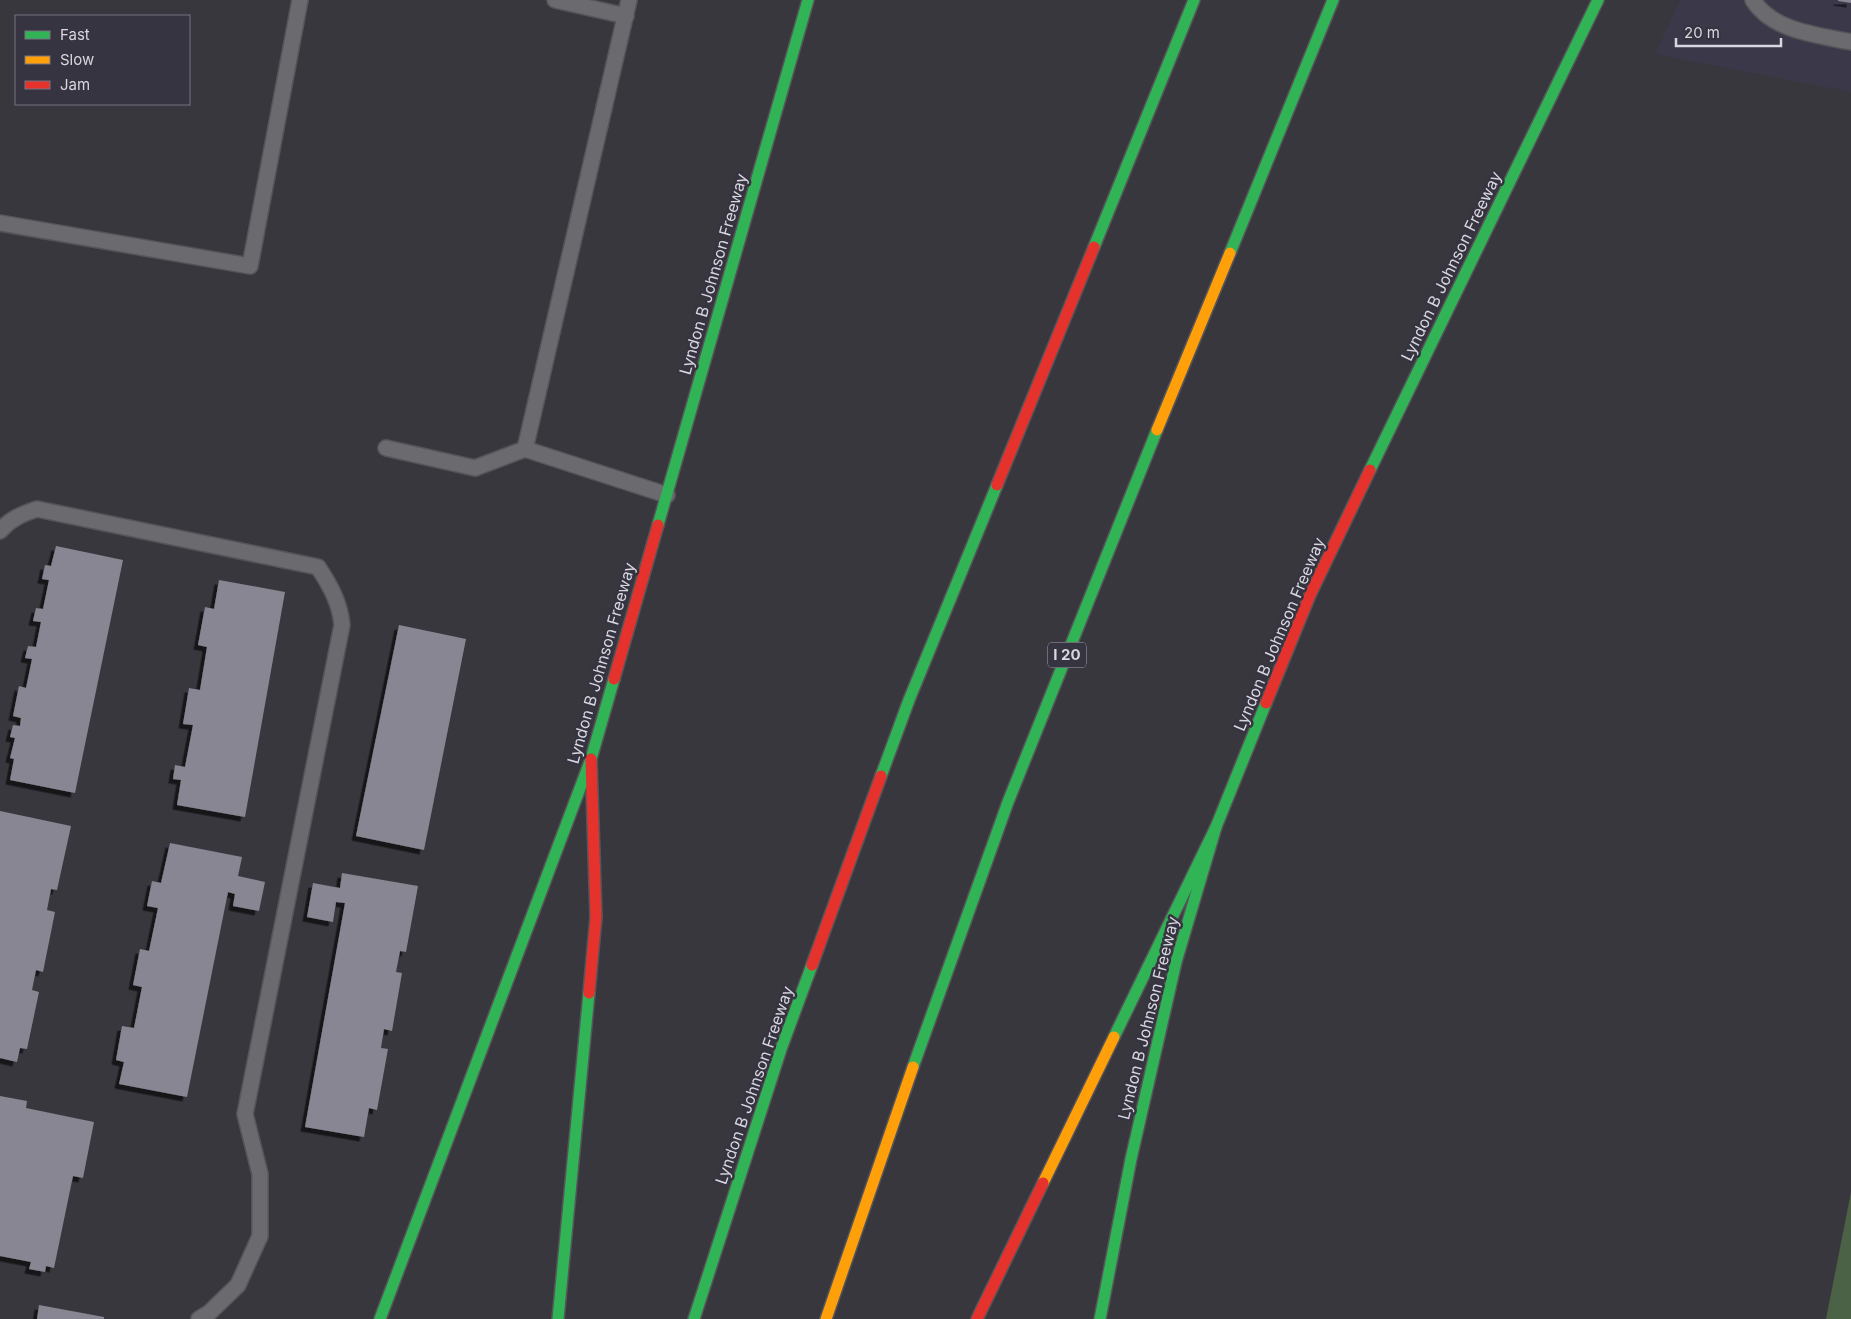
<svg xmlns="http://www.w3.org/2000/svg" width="1851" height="1319" font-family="Inter,sans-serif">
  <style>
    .built { fill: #3b3849 }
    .green { fill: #4b6246 }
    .building { fill: #888692; filter: url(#shadow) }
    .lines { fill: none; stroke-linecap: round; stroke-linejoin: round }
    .lane-casing { stroke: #555459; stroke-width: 18 }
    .fast-casing { stroke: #555459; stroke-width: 14 }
    .slow-casing { stroke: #555459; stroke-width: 14 }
    .jam-casing { stroke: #555459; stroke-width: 14 }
    .lane { stroke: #6b6b6f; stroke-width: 15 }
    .fast { stroke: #30b455; stroke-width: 11 }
    .slow { stroke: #ff9f0a; stroke-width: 11 }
    .jam { stroke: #e5322d; stroke-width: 11 }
    .labels { text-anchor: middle; stroke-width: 5; stroke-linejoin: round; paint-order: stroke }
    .shield { fill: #363441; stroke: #a7a6b0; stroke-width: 1 }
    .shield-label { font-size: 15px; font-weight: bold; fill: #d8d7df }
    .street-label { font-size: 16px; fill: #d8d7df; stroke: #363441 }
  </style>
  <defs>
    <filter id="shadow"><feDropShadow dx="-4.5" dy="4.5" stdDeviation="0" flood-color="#0009"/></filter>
  </defs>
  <rect width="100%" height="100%" fill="#38373e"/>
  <path class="built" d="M 1680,0 L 1851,0 L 1851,92 L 1655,54 Z"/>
  <path class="green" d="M 1851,1192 L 1851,1319 L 1826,1319 Z"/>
  <g class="building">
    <path d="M 1838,0 L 1851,0 L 1851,3 L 1838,1 Z"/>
    <path d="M 56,546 L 123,560 L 75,793 L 10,780 L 14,759 L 10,758 L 15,738 L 10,737 L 13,725 L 20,726 L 21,718 L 13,716 L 19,686 L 26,688 L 32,659 L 25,658 L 28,646 L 36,647 L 41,622 L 33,621 L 36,608 L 43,609 L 49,580 L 42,579 L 45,565 L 51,566 Z"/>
    <path d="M 219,580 L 285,592 L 245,817 L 177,805 L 181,780 L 173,779 L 175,765 L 185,767 L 193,725 L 183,724 L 189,688 L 200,690 L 207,647 L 198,645 L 205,607 L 214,609 Z"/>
    <path d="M 399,625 L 466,639 L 424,850 L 356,836 Z"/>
    <path d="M 0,811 L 71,826 L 57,890 L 51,889 L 47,910 L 55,912 L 43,972 L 36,970 L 32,990 L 39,992 L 27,1049 L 20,1048 L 17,1062 L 0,1058 Z"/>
    <path d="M 170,843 L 242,857 L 238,876 L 265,882 L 259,911 L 233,906 L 235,894 L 228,892 L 187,1097 L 119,1084 L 124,1062 L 116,1060 L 122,1026 L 134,1028 L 142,987 L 133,985 L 140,949 L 149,951 L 158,908 L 147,906 L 152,881 L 161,883 Z"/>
    <path d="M 342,873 L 418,886 L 406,952 L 400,951 L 396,972 L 402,973 L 392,1031 L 384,1029 L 381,1048 L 388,1049 L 377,1110 L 369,1108 L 364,1137 L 305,1127 L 345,903 L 336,902 L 333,922 L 307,917 L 313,883 L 340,888 Z"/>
    <path d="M 0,1096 L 27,1101 L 26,1108 L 94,1122 L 83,1178 L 73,1176 L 54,1268 L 46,1266 L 45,1272 L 29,1269 L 31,1262 L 0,1256 Z"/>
    <path d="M 39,1305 L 104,1317 L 104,1319 L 37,1319 Z"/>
  </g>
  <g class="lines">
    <defs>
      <g id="lane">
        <path d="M 555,0 L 626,16"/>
        <path d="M 629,0 L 525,449 L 667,495"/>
        <path d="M 1753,0 C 1772,31 1818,35 1851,42"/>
        <path d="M 0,223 L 250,266 L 300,0"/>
        <path d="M 386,448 L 475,468 L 525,449"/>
        <path d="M 0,531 C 10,519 22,514 37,509 L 318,567 C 330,585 340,603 342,625 L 245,1114 L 260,1174 L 260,1236 L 238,1285 L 209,1313 L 199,1319"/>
      </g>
      <g id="fast">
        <path d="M 1094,247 L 1194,0"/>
        <path d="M 1230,253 L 1333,0"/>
        <path d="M 1370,470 L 1598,0"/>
        <path d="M 658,525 L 808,0"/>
        <path d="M 881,776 L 909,700 L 997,485"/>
        <path d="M 1114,1037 L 1216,827"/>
        <path d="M 913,1067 L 1008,802 L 1157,430"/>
        <path d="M 380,1319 L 591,759 L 614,679"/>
        <path d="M 558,1319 L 589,993"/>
        <path d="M 694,1319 L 781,1049 L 812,965"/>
        <path d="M 1100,1319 L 1131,1159 L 1176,962 L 1216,827 L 1266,703"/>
      </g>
      <g id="slow">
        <path d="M 1157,430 L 1230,253"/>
        <path d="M 1043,1183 L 1114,1037"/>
        <path d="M 826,1319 L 913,1067"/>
      </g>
      <g id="jam">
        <path d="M 997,485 L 1094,247"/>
        <path d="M 614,679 L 658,525"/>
        <path d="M 1266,703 L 1310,595 L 1370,470"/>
        <path d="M 812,965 L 881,776"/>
        <path d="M 589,993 L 596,917 L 591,759"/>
        <path d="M 977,1319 L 1043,1183"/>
      </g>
    </defs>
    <use href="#lane" class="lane-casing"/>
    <use href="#fast" class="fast-casing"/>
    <use href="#slow" class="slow-casing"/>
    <use href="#jam" class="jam-casing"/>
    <use href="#lane" class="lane"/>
    <use href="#fast" class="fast"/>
    <use href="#slow" class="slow"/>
    <use href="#jam" class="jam"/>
  </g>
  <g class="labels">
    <rect class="shield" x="1048" y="642.5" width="38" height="25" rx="4"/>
    <g class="shield-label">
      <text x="1067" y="660">I 20</text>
    </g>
    <g class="street-label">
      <text transform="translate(1451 266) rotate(-64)" y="6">Lyndon B Johnson Freeway</text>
      <text transform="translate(713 274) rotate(-74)" y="6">Lyndon B Johnson Freeway</text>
      <text transform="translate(1279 634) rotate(-67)" y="6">Lyndon B Johnson Freeway</text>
      <text transform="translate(601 663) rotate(-74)" y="6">Lyndon B Johnson Freeway</text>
      <text transform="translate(1148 1018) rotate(-76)" y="6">Lyndon B Johnson Freeway</text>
      <text transform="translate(754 1085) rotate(-71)" y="6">Lyndon B Johnson Freeway</text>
    </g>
  </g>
  <rect x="15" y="15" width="175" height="90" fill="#363441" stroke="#777580"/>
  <rect x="25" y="31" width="25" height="8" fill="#30b455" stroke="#777580"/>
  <text x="60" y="40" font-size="15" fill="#d8d7df">Fast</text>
  <rect x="25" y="56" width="25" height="8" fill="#ff9f0a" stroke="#777580"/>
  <text x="60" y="65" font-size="15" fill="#d8d7df">Slow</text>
  <rect x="25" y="81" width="25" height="8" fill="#e5322d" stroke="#777580"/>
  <text x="60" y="90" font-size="15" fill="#d8d7df">Jam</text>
  <path d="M1676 38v8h105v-8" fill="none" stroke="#d8d7df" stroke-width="2.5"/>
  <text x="1684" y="38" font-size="15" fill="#d8d7df" stroke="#363441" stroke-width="4" paint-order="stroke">20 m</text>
</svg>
